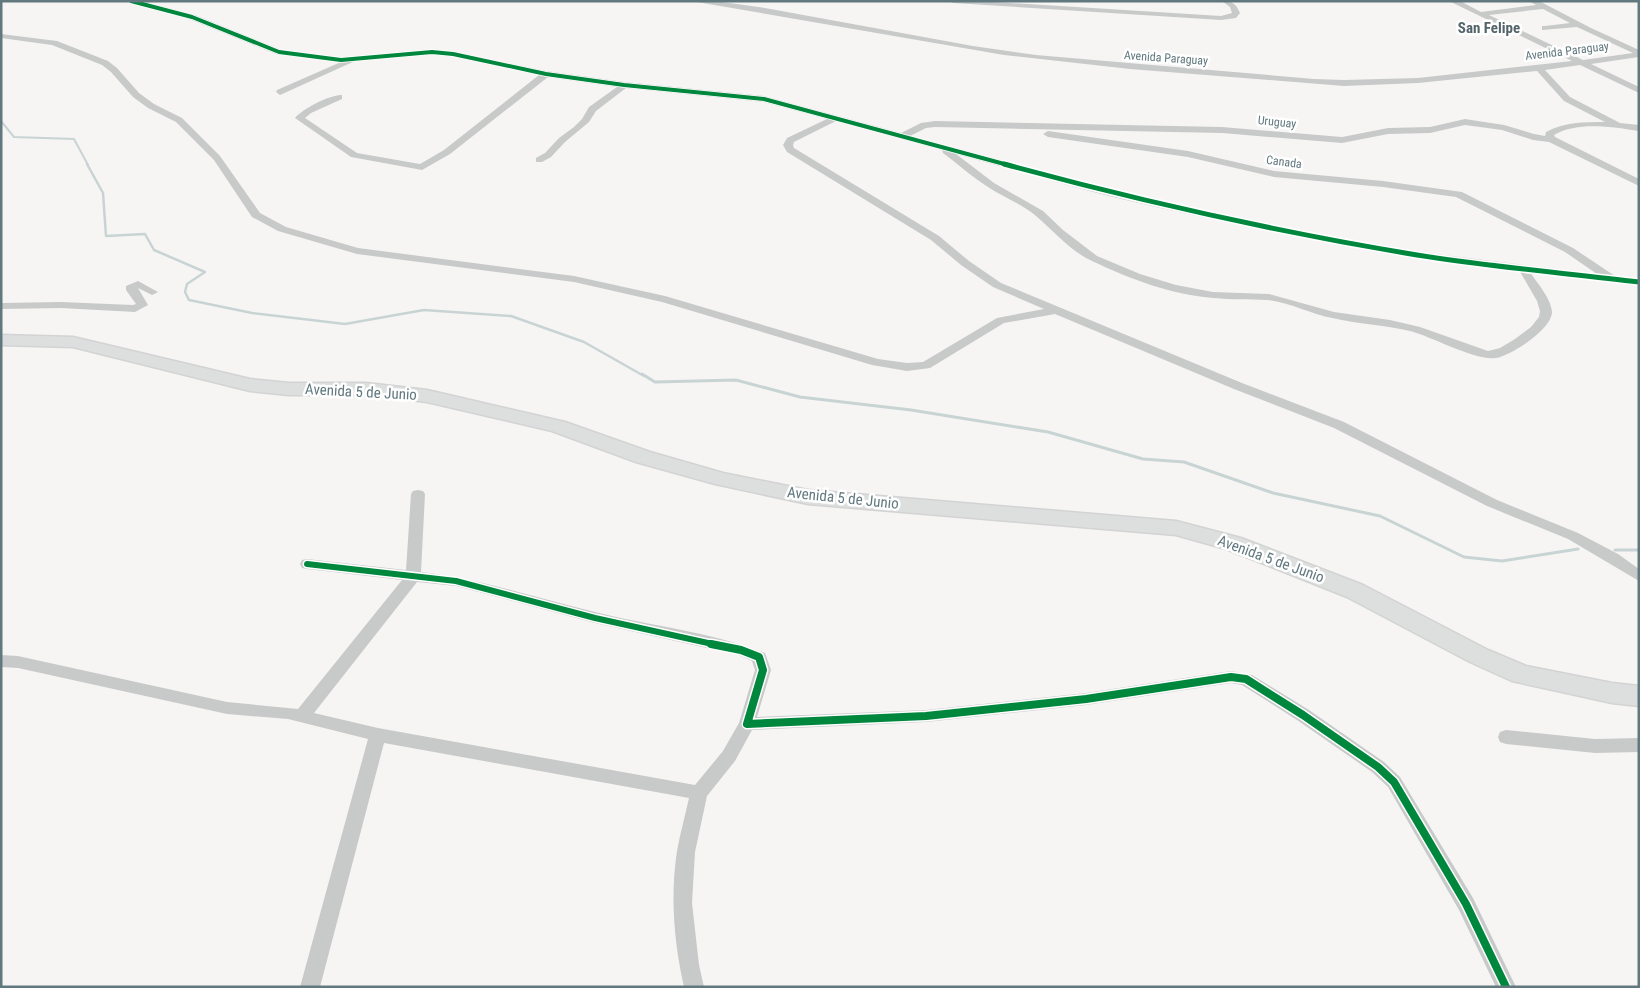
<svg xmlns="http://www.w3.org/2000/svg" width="1640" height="988" font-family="'Roboto Condensed',sans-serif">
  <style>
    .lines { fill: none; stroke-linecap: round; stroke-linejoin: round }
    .stream-far2 { stroke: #c8d4d4; stroke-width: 2 }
    .stream-far1 { stroke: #c8d4d4; stroke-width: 2.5 }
    .stream { stroke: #c8d4d4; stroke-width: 3 }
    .primary-casing { stroke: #d3d3d4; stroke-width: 3 }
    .minor { fill: #c8caca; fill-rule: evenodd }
    .primary { fill: #dddfdf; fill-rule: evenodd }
    .cycleway-far3-casing { stroke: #fff; stroke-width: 5.5 }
    .cycleway-far2-casing { stroke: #fff; stroke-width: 8 }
    .cycleway-far1-casing { stroke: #fff; stroke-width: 9 }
    .cycleway-casing { stroke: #fff; stroke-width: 11 }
    .cycleway-far3 { stroke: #00873e; stroke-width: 4 }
    .cycleway-far2 { stroke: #00873e; stroke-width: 5 }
    .cycleway-far1 { stroke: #00873e; stroke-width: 6 }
    .cycleway { stroke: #00873e; stroke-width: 8 }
    .labels { text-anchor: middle; stroke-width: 5; stroke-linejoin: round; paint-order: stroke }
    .far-street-label { font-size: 12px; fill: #61787f; stroke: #fff }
    .far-quarter-label { font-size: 15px; font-weight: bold; fill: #53646a; stroke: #fff }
    .street-label { font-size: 15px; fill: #61787f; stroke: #fff }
  </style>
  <rect width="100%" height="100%" fill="#f6f5f4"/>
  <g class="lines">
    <path class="stream-far2" d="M 1,121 L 14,137 L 74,139 L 88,165"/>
    <path class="stream-far1" d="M 87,164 L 103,193 L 106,236 L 145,234 L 154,250 L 205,272 L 187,284 L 185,292 L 189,300 L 252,313 L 345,324 L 424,310 L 511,316 L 584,342 L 644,376"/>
    <g class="stream">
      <path d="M 642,374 L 655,382 L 736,380 L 800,397 L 911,410 L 1048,432 L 1143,459 L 1184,462 L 1273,493 L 1380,516 L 1464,557 L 1502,561 L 1578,549"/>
      <path d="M 1615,550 L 1639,550"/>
    </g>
    <defs>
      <path id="primary" d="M 1,335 L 73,337 L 250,379 L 289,383 L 366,383 L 427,390 L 565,422 L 650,452 L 723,473 L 808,490 L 1176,521 L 1241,538 L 1363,585 L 1488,650 L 1526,666 L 1612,683 L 1639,686 L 1639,706 L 1612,703 L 1512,681 L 1470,662 L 1347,597 L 1226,549 L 1176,535 L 808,504 L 715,484 L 636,462 L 552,431 L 427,402 L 366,395 L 289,395 L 250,391 L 73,347 L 1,345 Z"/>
    </defs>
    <use href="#primary" class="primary-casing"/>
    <g class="minor">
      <path d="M 127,1 L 141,1 L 195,15 L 281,50 L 341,58 L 432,50 L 453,52 L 546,71 L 624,82 L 764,96 L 901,133 L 921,123 L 935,121 L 1222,127 L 1342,137 L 1388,128 L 1430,127 L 1465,119 L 1504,125 L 1534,134 L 1545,136 L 1546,132 C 1564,122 1584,122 1605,122 L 1564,101 L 1537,71 L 1418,83 L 1344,86 L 1130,69 L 1004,55 L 691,1 L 715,1 L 765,8 L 973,46 L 1036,55 L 1314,79 L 1344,80 L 1418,78 L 1572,61 L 1449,1 L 1460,1 L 1481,12 L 1536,5 L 1529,1 L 1539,1 L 1591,28 L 1639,50 L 1639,57 L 1591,64 L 1639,87 L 1639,93 L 1580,65 L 1545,70 L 1570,97 L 1620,123 L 1639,125 L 1639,131 C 1613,127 1578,121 1554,135 L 1555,137 L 1639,179 L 1639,186 L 1549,142 L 1533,140 L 1502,130 L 1465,125 L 1430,133 L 1388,134 L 1342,143 L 1222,133 L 935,127 L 926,128 L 910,136 L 1115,191 L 1313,233 L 1419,252 L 1597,274 L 1565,252 L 1456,197 L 1383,187 L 1274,177 L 1188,157 L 1048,137 L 1043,134 L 1048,131 L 1188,151 L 1274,171 L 1383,181 L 1462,192 L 1573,248 L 1615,276 L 1639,279 L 1639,285 L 1530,272 C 1537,283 1551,298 1552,312 C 1552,329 1512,355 1496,358 C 1475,361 1433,337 1410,331 C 1384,325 1358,324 1332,318 C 1310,314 1289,302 1267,300 C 1249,299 1231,300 1214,298 C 1172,295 1130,279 1092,261 C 1070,251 1054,231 1036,216 C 1022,204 1003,197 988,187 C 972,177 958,164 943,153 L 942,150 L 836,121 L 794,142 L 793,145 L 794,148 L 939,236 L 969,261 L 1001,283 L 1242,383 L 1344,422 L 1497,500 L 1578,533 L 1618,554 L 1639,569 L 1639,581 L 1568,539 L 1487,506 L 1334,428 L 1234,389 L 1055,314 L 1004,323 L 930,368 L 907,371 L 872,365 L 662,302 L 574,282 L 357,254 L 278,231 L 252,217 L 214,160 L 176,122 L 148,108 L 133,97 L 111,72 L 102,65 L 52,45 L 1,38 L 1,34 L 57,41 L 108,61 L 117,68 L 139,93 L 154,104 L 182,118 L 220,156 L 260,213 L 286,227 L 358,248 L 574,276 L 665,296 L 878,359 L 907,363 L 923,362 L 997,318 L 1044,309 L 993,287 L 961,265 L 931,240 L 787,152 L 783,145 L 787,138 L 827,119 L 764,102 L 626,88 L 596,111 L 589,122 L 565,142 L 551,157 L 542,162 L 536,162 L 536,158 L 545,153 L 559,138 L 574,127 L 582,119 L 589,107 L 617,87 L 548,77 L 450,154 L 422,170 L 351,157 L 295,118 C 302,109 331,94 342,95 L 342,99 L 311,113 L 305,118 L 357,153 L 420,164 L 444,150 L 539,75 L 453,56 L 432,54 L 355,61 L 280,95 L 276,92 L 277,90 L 341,62 L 276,54 L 189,19 ZM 1543,9 L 1570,23 L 1545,26 L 1542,26 L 1542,30 L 1577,27 L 1633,53 L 1583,60 L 1489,15 ZM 956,154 C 1008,168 1060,184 1113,197 C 1247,229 1382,254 1519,270 L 1537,301 L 1540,311 L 1539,317 L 1531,327 L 1515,339 L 1500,348 L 1488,351 L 1420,327 L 1390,320 L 1334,312 L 1269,294 L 1213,292 L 1176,285 L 1140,274 L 1097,256 L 1063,230 L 1043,211 L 994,183 Z"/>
      <path d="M 949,1 L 979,1 L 1221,16 L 1232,13 L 1230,7 L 1222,1 C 1233,1 1236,4 1240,13 L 1236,18 L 1221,20 L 953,3 Z"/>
      <path d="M 138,281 L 158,292 L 152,295 L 138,288 L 148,305 L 135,312 L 61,308 L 1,309 L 1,303 L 61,302 L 133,305 L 136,304 L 126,290 L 126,286 Z"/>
      <path d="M 418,490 L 423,491 L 425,494 L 421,572 C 480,579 537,598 595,612 C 651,626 711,632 765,653 L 771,670 L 757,717 L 926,710 L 1086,693 L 1231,671 L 1252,675 L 1309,710 L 1384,762 L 1400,777 L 1473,898 L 1516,987 L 1496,987 L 1459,910 L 1388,787 L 1372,772 L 1297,720 L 1242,685 L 1231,683 L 1086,705 L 926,722 L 752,730 L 735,761 L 707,796 L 695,852 L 692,903 L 699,965 L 704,987 L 684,987 C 674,943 670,896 677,851 C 680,834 685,816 689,798 L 384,743 L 320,987 L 300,987 L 368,739 L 288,719 L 227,714 L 18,668 L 1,667 L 1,655 L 18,656 L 227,702 L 298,709 L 402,580 L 307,569 L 302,568 L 300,564 L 302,560 L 307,559 L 406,570 L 411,494 L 413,491 ZM 417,582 L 456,586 L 595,623 L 738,655 L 752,661 L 755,670 L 739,723 L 723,751 L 695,785 L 378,728 L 314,713 Z"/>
      <path d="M 1506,730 L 1595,739 L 1639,738 L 1639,752 L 1595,753 L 1506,744 L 1500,742 L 1498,737 L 1500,732 Z"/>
    </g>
    <use href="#primary" class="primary"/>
    <defs>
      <path id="cycleway-far3" d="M 131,1 L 192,17 L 279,52 L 341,60 L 432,52 L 453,54 L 546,74 L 624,85 L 764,99 L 1008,165"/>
      <path id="cycleway-far2" d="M 1004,164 C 1140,201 1278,232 1417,255 C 1491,267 1565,273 1639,282"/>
      <path id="cycleway-far1" d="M 307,564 L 456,581 L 595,618 L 717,645"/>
      <path id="cycleway" d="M 711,644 L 741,650 L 759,657 L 763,670 L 747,724 L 926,716 L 1086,699 L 1231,677 L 1246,679 L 1303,715 L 1378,767 L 1394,782 L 1466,904 L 1506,987"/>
    </defs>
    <use href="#cycleway-far3" class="cycleway-far3-casing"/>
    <use href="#cycleway-far2" class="cycleway-far2-casing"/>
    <use href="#cycleway-far1" class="cycleway-far1-casing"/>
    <use href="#cycleway" class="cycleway-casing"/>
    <use href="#cycleway-far3" class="cycleway-far3"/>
    <use href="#cycleway-far2" class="cycleway-far2"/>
    <use href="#cycleway-far1" class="cycleway-far1"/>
    <use href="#cycleway" class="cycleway"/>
  </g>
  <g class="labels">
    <g class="far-street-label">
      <text transform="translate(1567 51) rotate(-7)" y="4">Avenida Paraguay</text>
      <text transform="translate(1166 58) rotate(4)" y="4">Avenida Paraguay</text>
      <text transform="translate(1277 122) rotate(6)" y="4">Uruguay</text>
      <text transform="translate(1284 162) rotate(7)" y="4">Canada</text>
    </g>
    <g class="far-quarter-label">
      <text x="1489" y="33">San Felipe</text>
    </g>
    <g class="street-label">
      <text transform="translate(361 392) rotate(3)" y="5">Avenida 5 de Junio</text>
      <text transform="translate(843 498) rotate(6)" y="5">Avenida 5 de Junio</text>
      <text transform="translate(1271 559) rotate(20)" y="5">Avenida 5 de Junio</text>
    </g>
  </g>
  <rect width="1640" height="988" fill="none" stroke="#61787f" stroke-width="5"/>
</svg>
